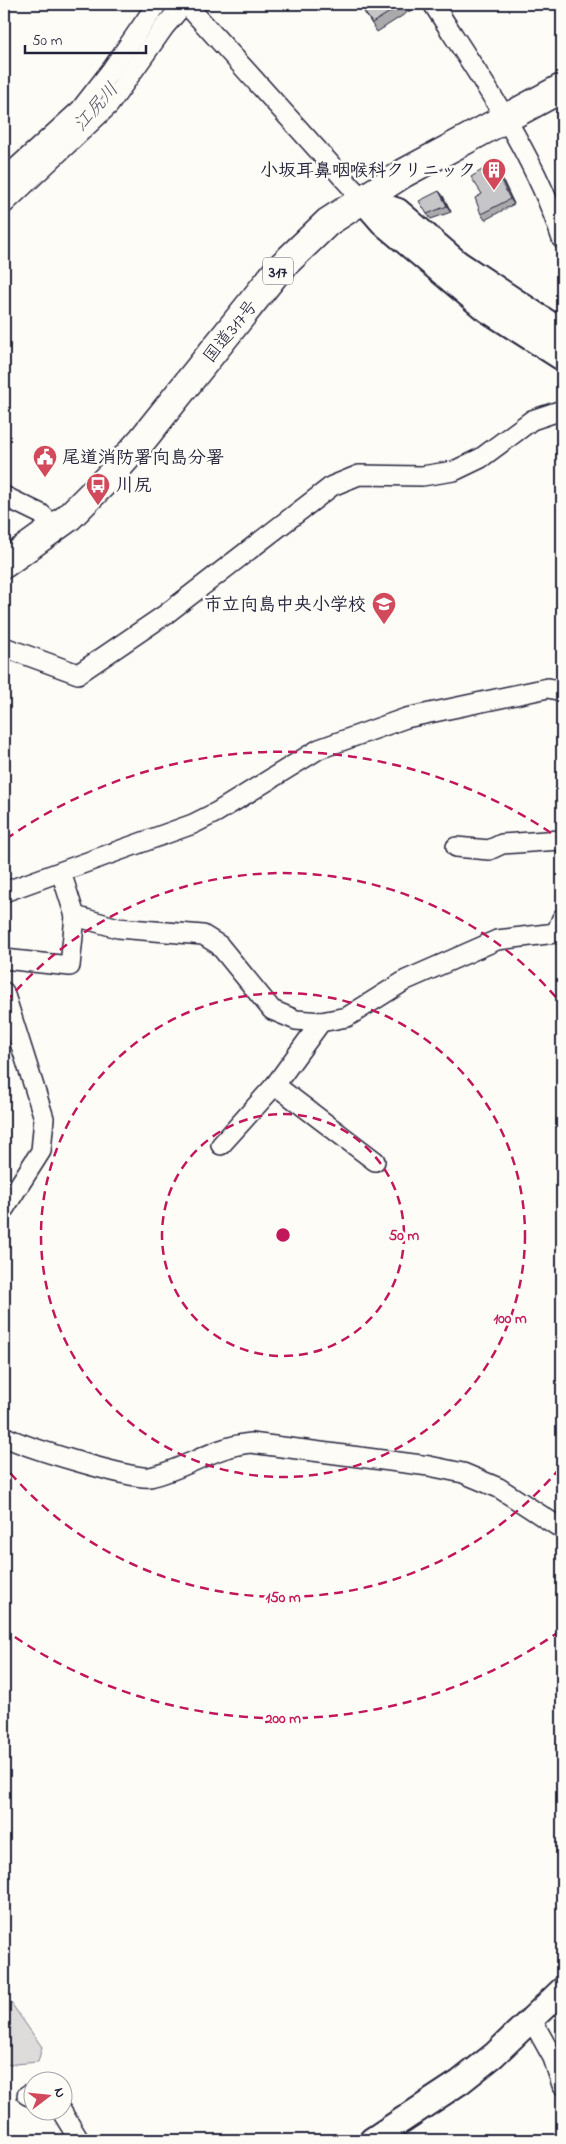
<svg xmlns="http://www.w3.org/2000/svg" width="566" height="2144" font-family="'Indie Flower','Klee One',sans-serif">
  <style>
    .green { fill: #dddcdb; stroke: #807f8b }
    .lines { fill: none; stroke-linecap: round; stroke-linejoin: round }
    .river { stroke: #b2b2b7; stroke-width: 29 }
    .minor-casing { stroke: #22223b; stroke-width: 22 }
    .tertiary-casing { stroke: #22223b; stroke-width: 28 }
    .trunk-casing { stroke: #22223b; stroke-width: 31 }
    .minor { stroke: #fdfcf7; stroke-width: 19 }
    .tertiary { stroke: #fdfcf7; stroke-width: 24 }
    .trunk { stroke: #fdfcf7; stroke-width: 28 }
    .wall { fill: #aaaaac; stroke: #22223b }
    .shaded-wall { fill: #8b8b8c; stroke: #22223b }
    .building { fill: #c6c6c8; stroke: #22223b }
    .ring { fill: none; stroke: #c2185b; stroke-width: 2.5; stroke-dasharray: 9 6 }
    .labels { text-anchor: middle; stroke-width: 5; stroke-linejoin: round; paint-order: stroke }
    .shield { fill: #fdfcf7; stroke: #646373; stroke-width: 1 }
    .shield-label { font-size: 16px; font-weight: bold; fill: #22223b }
    .poi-label { font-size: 18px; font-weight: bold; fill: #22223b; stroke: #fdfcf7; text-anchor: end }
    .street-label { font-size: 18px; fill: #22223b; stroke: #fdfcf7 }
    .water-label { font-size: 19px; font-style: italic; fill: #545466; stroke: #fdfcf7 }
    .centre { fill: #c2185b; stroke: #fdfcf7; stroke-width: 2.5 }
    .ring-label { font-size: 15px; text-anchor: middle; font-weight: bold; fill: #c2185b; stroke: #fdfcf7; stroke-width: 5; stroke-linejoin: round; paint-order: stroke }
  </style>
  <rect width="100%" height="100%" fill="#fdfcf7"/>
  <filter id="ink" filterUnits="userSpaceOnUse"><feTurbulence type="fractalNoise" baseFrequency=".02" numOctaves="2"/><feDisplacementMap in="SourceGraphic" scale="10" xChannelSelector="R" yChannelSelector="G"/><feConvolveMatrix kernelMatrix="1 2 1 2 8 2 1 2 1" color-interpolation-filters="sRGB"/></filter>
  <g filter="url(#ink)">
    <path class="green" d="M 4,1993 L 42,2047 L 38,2062 L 4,2065 Z"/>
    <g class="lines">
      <path class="river" d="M 133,56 L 170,4"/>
      <defs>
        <g id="minor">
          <path d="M 186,4 L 362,199"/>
          <path d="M 433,4 C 481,79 534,153 562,239"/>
          <path d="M 4,179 L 80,110 L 112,69 L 157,4"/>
          <path d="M 4,204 L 109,105 L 165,26 L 184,4"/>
          <path d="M 4,496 L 41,514 L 55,527"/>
          <path d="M 4,647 L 78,674 L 166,614 L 332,486 L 359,475 L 422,476 L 454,471 L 481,458 L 532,420 L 562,410"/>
          <path d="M 456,847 L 489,850 L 502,844 L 560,840 L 562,842"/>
          <path d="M 4,892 L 193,824 L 217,812 L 319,749 L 406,718 L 548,688 L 562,691"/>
          <path d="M 75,916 L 118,928 L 203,935 L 219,945 L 272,1010 L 296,1020 L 321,1022 L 347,1017 L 406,980 L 497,940 L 556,933 L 562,918"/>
          <path d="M 4,959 L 70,966 L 75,916 L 61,872"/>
          <path d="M 4,992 L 44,1118 L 41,1151 L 4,1209"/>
          <path d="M 321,1022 L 275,1085 L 375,1161"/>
          <path d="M 221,1145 L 275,1085"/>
          <path d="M 4,1436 C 21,1446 133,1480 150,1477 C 186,1469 215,1446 251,1443 L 429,1466 L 463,1473 L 499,1488 L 562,1529"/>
          <path d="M 532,2020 L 553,2058 L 562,2085"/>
          <path d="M 27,2095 L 32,2097"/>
          <path d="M 62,2112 L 79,2140"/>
        </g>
        <g id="tertiary">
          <path d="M 362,199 L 383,223 L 484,308 L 562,358"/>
          <path d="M 362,199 L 398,211 L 458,263 L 562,332"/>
          <path d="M 372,2140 L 460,2082 L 494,2055 L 562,1990"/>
        </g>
        <path id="trunk" d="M 4,564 L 68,518 L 110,476 L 143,439 L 278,270 L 328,222 L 404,173 L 562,88"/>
      </defs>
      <use href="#minor" class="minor-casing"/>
      <use href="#tertiary" class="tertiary-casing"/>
      <use href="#trunk" class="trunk-casing"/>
      <use href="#minor" class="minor"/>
      <use href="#tertiary" class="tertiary"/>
      <use href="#trunk" class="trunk"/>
    </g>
    <g class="wall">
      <path d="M 359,4 L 419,4 L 419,5 L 377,32 Z"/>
      <path d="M 493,163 L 497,168 L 514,204 L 485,220 L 481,214 L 482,194 Z"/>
      <path d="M 439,191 L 443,196 L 451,212 L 431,219 L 427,214 Z"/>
    </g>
    <g class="shaded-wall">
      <path d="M 493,163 L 497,168 L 514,204 L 510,199 Z"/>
      <path d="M 439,191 L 443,196 L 451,212 L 447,206 Z"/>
      <path d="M 4,505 L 8,511 L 4,520 Z"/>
    </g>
    <g class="building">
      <path d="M 359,4 L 403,4 L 372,23 Z"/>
      <path d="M 493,163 L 510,199 L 481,214 L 475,198 L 482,194 L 471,177 Z"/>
      <path d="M 439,191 L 447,206 L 427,214 L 419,201 Z"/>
    </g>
  </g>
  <g class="ring">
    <circle cx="283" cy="1235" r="121"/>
    <circle cx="283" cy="1235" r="242"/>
    <path d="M560 1468A362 362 0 0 1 6 1468M6 1002A362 362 0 0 1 560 1002"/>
    <path d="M560 1631A483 483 0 0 1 6 1631M6 839A483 483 0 0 1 560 839"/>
  </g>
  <defs>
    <symbol id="building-pin" viewBox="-11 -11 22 30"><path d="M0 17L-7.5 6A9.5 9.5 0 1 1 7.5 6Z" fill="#d1495b" stroke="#fdfcf7"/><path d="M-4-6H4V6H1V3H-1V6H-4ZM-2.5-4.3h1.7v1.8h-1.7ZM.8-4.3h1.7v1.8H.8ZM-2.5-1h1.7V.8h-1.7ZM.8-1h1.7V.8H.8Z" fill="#fff"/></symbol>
    <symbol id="civic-pin" viewBox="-11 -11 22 30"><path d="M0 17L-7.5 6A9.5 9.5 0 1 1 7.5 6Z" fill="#d1495b" stroke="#fdfcf7"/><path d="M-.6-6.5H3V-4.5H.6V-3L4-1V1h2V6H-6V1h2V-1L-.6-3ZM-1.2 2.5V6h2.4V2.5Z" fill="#fff"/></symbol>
    <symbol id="bus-pin" viewBox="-11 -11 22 30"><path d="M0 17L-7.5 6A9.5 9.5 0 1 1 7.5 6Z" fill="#d1495b" stroke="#fdfcf7"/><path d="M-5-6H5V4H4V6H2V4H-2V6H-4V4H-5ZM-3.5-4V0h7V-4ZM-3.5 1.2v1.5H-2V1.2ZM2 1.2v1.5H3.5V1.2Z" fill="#fff"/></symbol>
    <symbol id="school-pin" viewBox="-11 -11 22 30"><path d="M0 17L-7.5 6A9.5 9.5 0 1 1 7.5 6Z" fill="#d1495b" stroke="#fdfcf7"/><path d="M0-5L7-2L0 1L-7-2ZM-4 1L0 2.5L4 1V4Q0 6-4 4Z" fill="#fff"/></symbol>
  </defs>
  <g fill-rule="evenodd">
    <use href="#building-pin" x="480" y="156" width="28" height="38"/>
    <use href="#civic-pin" x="31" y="443" width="28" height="38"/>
    <use href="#bus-pin" x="84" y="471" width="28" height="38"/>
    <use href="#school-pin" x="370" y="590" width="28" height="38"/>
  </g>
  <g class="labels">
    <rect class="shield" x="263" y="257.5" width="30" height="27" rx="4"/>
    <g class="shield-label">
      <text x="278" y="277">317</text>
    </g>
    <g class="poi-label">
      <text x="476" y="176">小坂耳鼻咽喉科クリニック</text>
      <text x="62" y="463" text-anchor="start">尾道消防署向島分署</text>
      <text x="116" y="491" text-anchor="start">川尻</text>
      <text x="366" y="610">市立向島中央小学校</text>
    </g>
    <g class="street-label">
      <text transform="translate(230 331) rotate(-51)" y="6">国道317号</text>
    </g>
    <g class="water-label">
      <text transform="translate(95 106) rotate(-49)" y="7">江尻川</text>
    </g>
  </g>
  <circle cx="283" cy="1235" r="8" class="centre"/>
  <g class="ring-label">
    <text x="404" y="1240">50 m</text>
    <text x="510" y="1323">100 m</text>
    <text x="283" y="1602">150 m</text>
    <text x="283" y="1723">200 m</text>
  </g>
  <rect width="566" height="2144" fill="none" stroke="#fdfcf7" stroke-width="20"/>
  <rect x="10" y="10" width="546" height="2124" fill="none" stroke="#22223b" stroke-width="2" filter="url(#ink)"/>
  <g transform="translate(48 2096) rotate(74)"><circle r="24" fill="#fdfcf7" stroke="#a5a5ac"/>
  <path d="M0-4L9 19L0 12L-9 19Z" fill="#d1495b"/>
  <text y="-8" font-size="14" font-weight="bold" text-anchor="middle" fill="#22223b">N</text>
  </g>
  <path d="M25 45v8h121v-8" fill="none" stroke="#22223b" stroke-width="2.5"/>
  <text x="32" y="45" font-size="15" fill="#22223b" stroke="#fdfcf7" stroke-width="4" paint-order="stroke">50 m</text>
</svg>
